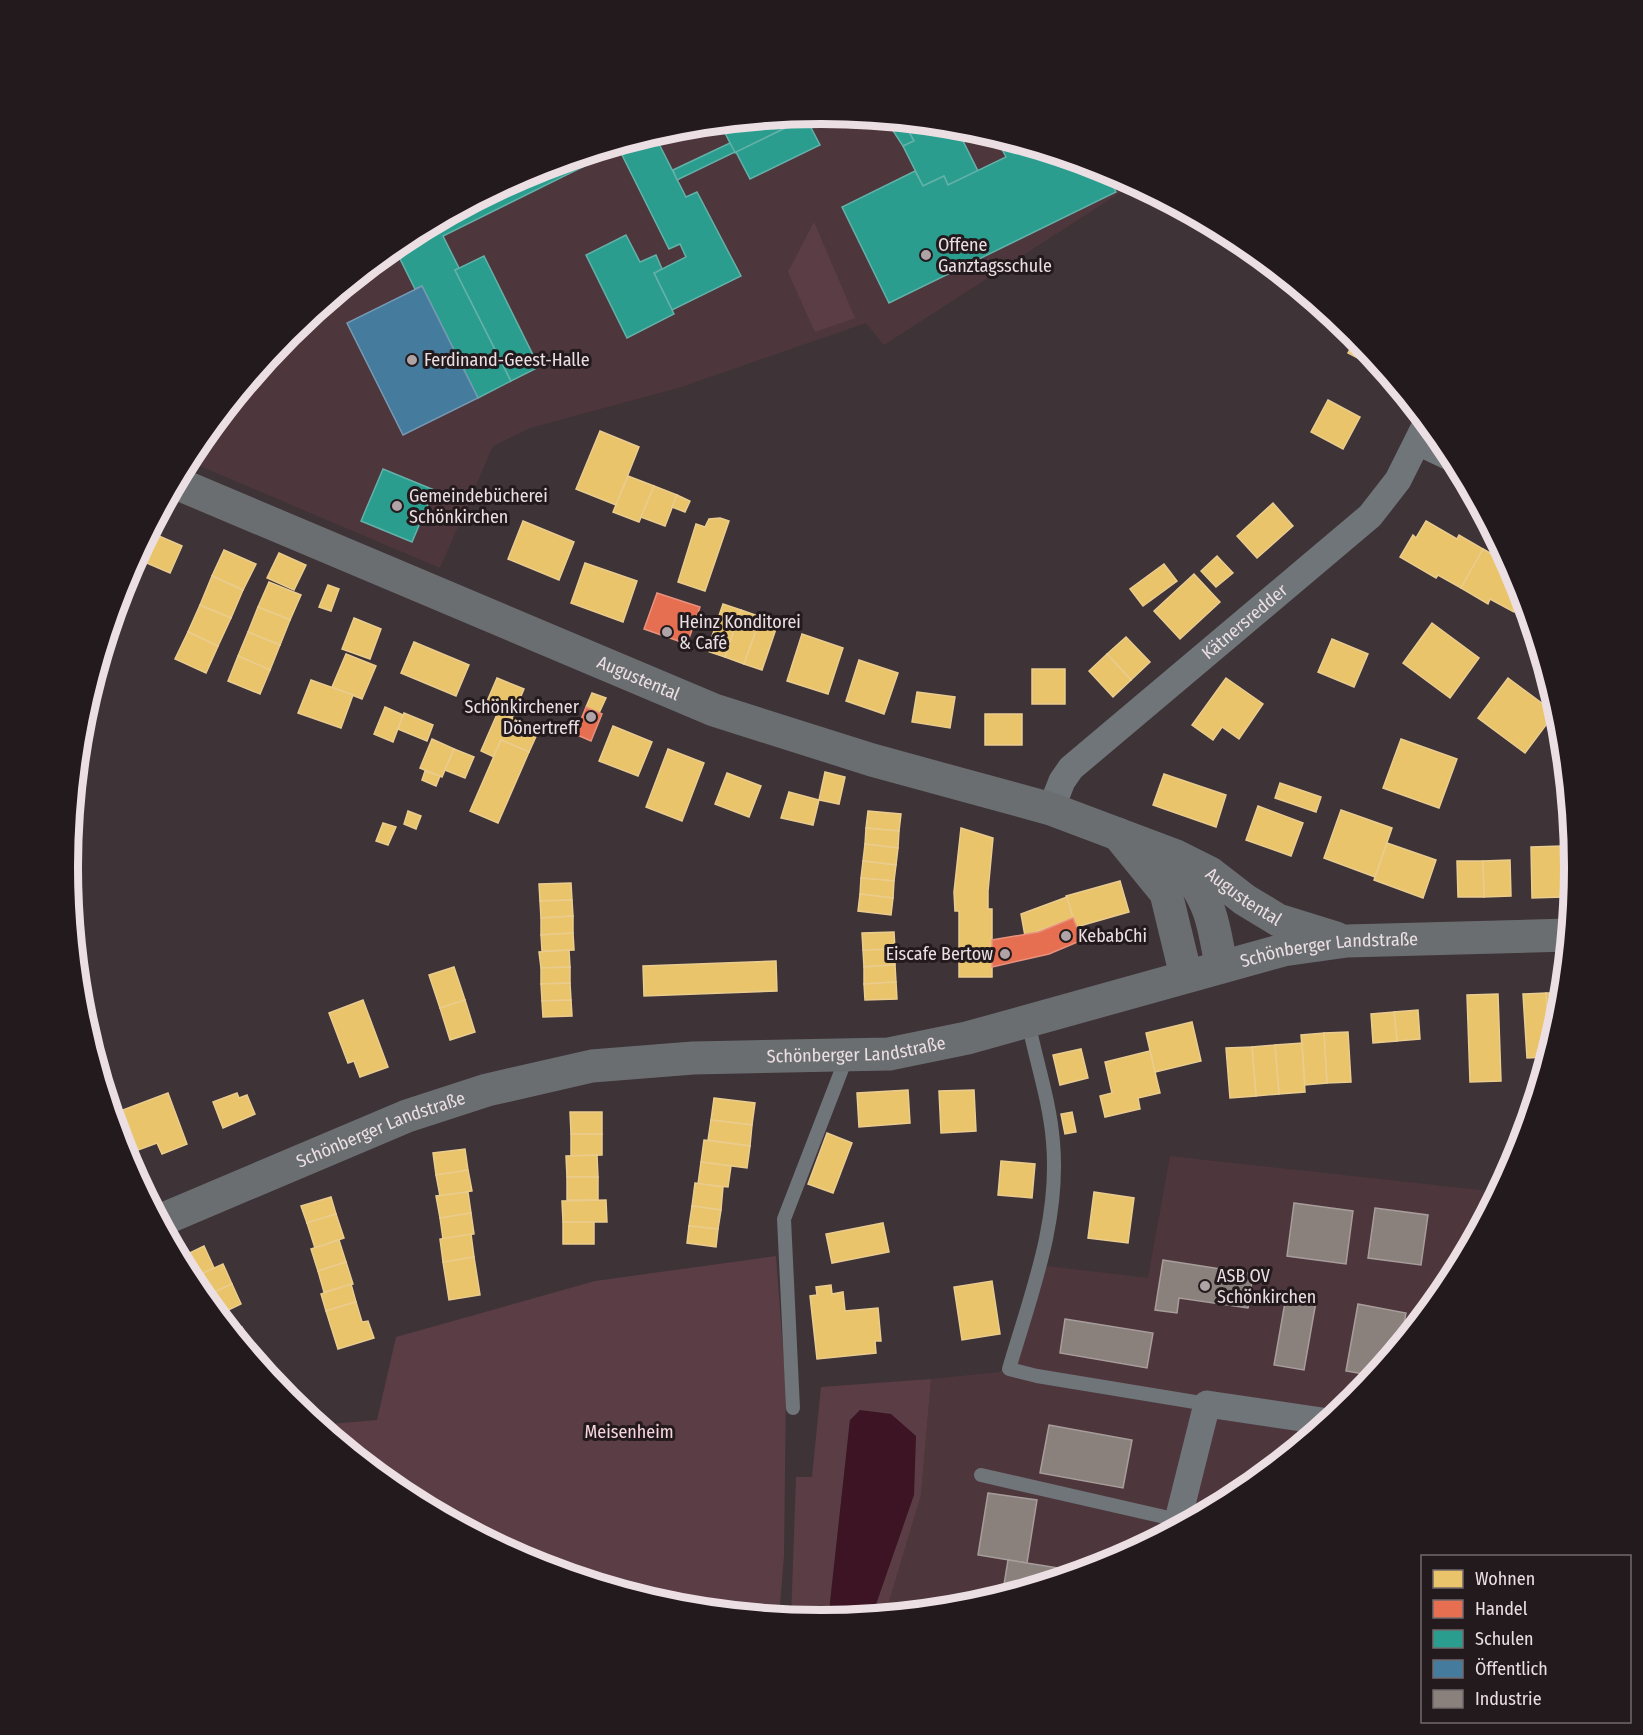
<svg xmlns="http://www.w3.org/2000/svg" width="1643" height="1735" font-family="'Fira Sans Condensed',sans-serif">
  <style>
    .built { fill: #4e363d }
    .green { fill: #5b3d46 }
    .water { fill: #3c1424 }
    .homes { fill: #e9c46a; stroke: #eacc8e; stroke-width: 1.5 }
    .shops { fill: #e76f51; stroke: #e8917d; stroke-width: 1.5 }
    .schools { fill: #2a9d8f; stroke: #64b1a8; stroke-width: 1.5 }
    .public { fill: #457b9d; stroke: #7799b2; stroke-width: 1.5 }
    .industry { fill: #8a817c; stroke: #a79d9b; stroke-width: 1.5 }
    .lines { fill: none; stroke-linecap: round; stroke-linejoin: round }
    .lane { stroke: #6f7578; stroke-width: 14 }
    .street { stroke: #6f7578; stroke-width: 27 }
    .secondary { stroke: #6b6e71; stroke-width: 33 }
    .poi-dot { fill: #afa3a6; stroke: #231a1d; stroke-width: 2 }
    .labels { text-anchor: middle; stroke-width: 6; stroke-linejoin: round; paint-order: stroke }
    .poi-label { font-size: 18px; fill: #ecdfe3; stroke: #231a1d; text-anchor: start }
    .street-label { font-size: 18px; fill: #ecdfe3; stroke: #231a1d }
    .park-label { font-size: 18px; fill: #f8d6e0; stroke: #231a1d }
    .rim { fill: none; stroke: #ecdfe3; stroke-width: 8 }
  </style>
  <rect width="100%" height="100%" fill="#3e3336"/>
  <g class="built">
    <path d="M 822,114 L 969,128 L 1110,171 L 1132,185 L 884,345 L 866,323 L 678,388 L 530,428 L 493,446 L 440,568 L 188,461 L 195,448 L 289,334 L 403,240 L 533,171 L 675,128 Z"/>
    <path d="M 1170,1156 L 1499,1192 L 1448,1287 L 1354,1401 L 1240,1495 L 1110,1564 L 968,1607 L 885,1615 L 921,1495 L 931,1379 L 1000,1372 L 1022,1341 L 1047,1266 L 1148,1278 Z"/>
  </g>
  <g class="green">
    <path d="M 814,222 L 855,318 L 815,332 L 788,272 Z"/>
    <path d="M 776,1256 L 786,1390 L 784,1556 L 779,1617 L 674,1607 L 533,1564 L 402,1494 L 318,1425 L 377,1420 L 396,1337 L 595,1281 Z"/>
    <path d="M 931,1379 L 921,1495 L 885,1615 L 872,1616 L 884,1577 L 850,1420 L 828,1621 L 791,1619 L 796,1477 L 812,1477 L 821,1387 Z"/>
  </g>
  <path class="water" d="M 860,1410 L 891,1414 L 916,1436 L 914,1495 L 872,1616 L 828,1621 L 850,1420 Z"/>
  <g class="homes">
    <path d="M 1357,337 L 1385,372 L 1348,353 Z"/>
    <path d="M 1328,400 L 1360,417 L 1343,449 L 1311,432 Z"/>
    <path d="M 600,431 L 639,447 L 616,505 L 576,489 Z"/>
    <path d="M 628,476 L 654,486 L 639,522 L 613,512 Z"/>
    <path d="M 654,486 L 677,495 L 665,526 L 641,517 Z"/>
    <path d="M 677,495 L 690,501 L 685,512 L 672,507 Z"/>
    <path d="M 1273,503 L 1293,526 L 1257,558 L 1237,536 Z"/>
    <path d="M 720,518 L 729,521 L 705,591 L 678,582 L 696,524 L 705,527 L 709,519 Z"/>
    <path d="M 523,521 L 574,542 L 559,580 L 508,559 Z"/>
    <path d="M 1426,521 L 1457,539 L 1459,535 L 1483,549 L 1461,588 L 1438,575 L 1436,578 L 1400,557 L 1413,535 L 1416,538 Z"/>
    <path d="M 152,533 L 182,546 L 170,573 L 140,560 Z"/>
    <path d="M 1483,549 L 1510,564 L 1518,579 L 1523,596 L 1514,612 L 1490,599 L 1488,604 L 1461,588 Z"/>
    <path d="M 224,550 L 256,564 L 243,590 L 212,576 Z"/>
    <path d="M 279,553 L 306,565 L 294,590 L 267,578 Z"/>
    <path d="M 1217,556 L 1233,573 L 1216,587 L 1201,571 Z"/>
    <path d="M 585,563 L 637,581 L 623,622 L 571,603 Z"/>
    <path d="M 1164,564 L 1177,581 L 1143,606 L 1130,589 Z"/>
    <path d="M 1194,574 L 1220,602 L 1180,639 L 1154,611 Z"/>
    <path d="M 212,576 L 243,590 L 231,618 L 200,605 Z"/>
    <path d="M 269,582 L 301,595 L 290,620 L 258,607 Z"/>
    <path d="M 328,585 L 339,589 L 331,611 L 319,607 Z"/>
    <path d="M 723,604 L 741,610 L 725,657 L 707,651 Z"/>
    <path d="M 200,605 L 231,618 L 218,646 L 188,632 Z"/>
    <path d="M 258,607 L 290,620 L 280,645 L 248,632 Z"/>
    <path d="M 741,610 L 761,617 L 744,664 L 725,657 Z"/>
    <path d="M 761,617 L 778,623 L 762,670 L 744,664 Z"/>
    <path d="M 354,618 L 381,629 L 370,659 L 342,649 Z"/>
    <path d="M 1432,623 L 1479,658 L 1450,698 L 1403,663 Z"/>
    <path d="M 188,632 L 218,646 L 206,673 L 175,659 Z"/>
    <path d="M 248,632 L 280,645 L 270,670 L 238,656 Z"/>
    <path d="M 802,634 L 843,648 L 828,694 L 787,681 Z"/>
    <path d="M 1126,637 L 1150,662 L 1131,680 L 1107,654 Z"/>
    <path d="M 1332,639 L 1368,654 L 1354,687 L 1318,672 Z"/>
    <path d="M 414,642 L 469,665 L 456,696 L 401,673 Z"/>
    <path d="M 346,654 L 376,666 L 362,699 L 332,687 Z"/>
    <path d="M 1107,654 L 1131,680 L 1113,697 L 1089,671 Z"/>
    <path d="M 238,656 L 270,670 L 260,694 L 228,681 Z"/>
    <path d="M 859,660 L 898,673 L 884,714 L 846,701 Z"/>
    <rect x="1032" y="669" width="33" height="35"/>
    <path d="M 497,678 L 524,689 L 512,718 L 485,706 Z"/>
    <path d="M 1226,678 L 1263,704 L 1239,739 L 1222,727 L 1213,740 L 1192,725 Z"/>
    <path d="M 1508,678 L 1555,713 L 1525,753 L 1478,718 Z"/>
    <path d="M 311,680 L 353,695 L 341,728 L 298,713 Z"/>
    <path d="M 917,692 L 955,697 L 950,728 L 912,722 Z"/>
    <path d="M 592,693 L 606,698 L 599,713 L 586,707 Z"/>
    <path d="M 385,707 L 403,715 L 393,742 L 374,734 Z"/>
    <path d="M 498,712 L 539,730 L 529,752 L 501,740 L 494,757 L 481,751 Z"/>
    <path d="M 404,713 L 433,725 L 427,741 L 398,729 Z"/>
    <rect x="985" y="714" width="37" height="31"/>
    <path d="M 613,726 L 652,742 L 638,776 L 599,761 Z"/>
    <path d="M 432,739 L 454,749 L 442,777 L 420,768 Z"/>
    <path d="M 1401,739 L 1457,759 L 1439,808 L 1383,788 Z"/>
    <path d="M 501,740 L 529,752 L 498,823 L 470,811 Z"/>
    <path d="M 454,749 L 474,757 L 465,778 L 445,770 Z"/>
    <path d="M 668,749 L 704,763 L 682,821 L 646,807 Z"/>
    <path d="M 425,771 L 440,776 L 436,786 L 422,780 Z"/>
    <path d="M 825,772 L 845,777 L 839,804 L 819,800 Z"/>
    <path d="M 727,773 L 761,786 L 749,817 L 715,804 Z"/>
    <path d="M 1164,774 L 1226,795 L 1216,827 L 1153,805 Z"/>
    <path d="M 1280,783 L 1321,797 L 1316,812 L 1275,798 Z"/>
    <path d="M 789,792 L 819,800 L 813,825 L 781,818 Z"/>
    <path d="M 1258,806 L 1303,823 L 1291,856 L 1246,840 Z"/>
    <path d="M 1341,810 L 1392,828 L 1375,877 L 1324,858 Z"/>
    <path d="M 408,811 L 421,816 L 416,829 L 404,824 Z"/>
    <path d="M 868,811 L 901,814 L 899,831 L 866,828 Z"/>
    <path d="M 383,823 L 396,827 L 388,845 L 376,841 Z"/>
    <path d="M 866,828 L 899,831 L 898,848 L 865,844 Z"/>
    <path d="M 961,828 L 993,838 L 988,891 L 988,909 L 992,909 L 992,977 L 959,977 L 959,911 L 955,911 L 954,892 Z"/>
    <path d="M 1387,843 L 1436,860 L 1423,898 L 1374,880 Z"/>
    <path d="M 865,844 L 898,848 L 896,865 L 863,861 Z"/>
    <path d="M 1562,846 L 1563,897 L 1532,898 L 1531,847 Z"/>
    <path d="M 1510,860 L 1511,896 L 1484,897 L 1483,861 Z"/>
    <path d="M 863,861 L 896,865 L 894,881 L 861,878 Z"/>
    <path d="M 1457,861 L 1483,861 L 1484,897 L 1458,897 Z"/>
    <path d="M 861,878 L 894,881 L 893,898 L 860,894 Z"/>
    <path d="M 1120,881 L 1129,912 L 1076,927 L 1066,896 Z"/>
    <path d="M 571,883 L 572,900 L 540,901 L 539,884 Z"/>
    <path d="M 860,894 L 893,898 L 891,915 L 858,911 Z"/>
    <path d="M 1067,897 L 1073,918 L 1025,936 L 1021,914 Z"/>
    <path d="M 572,900 L 573,916 L 541,918 L 540,901 Z"/>
    <path d="M 573,916 L 573,933 L 541,935 L 541,918 Z"/>
    <path d="M 894,932 L 895,949 L 863,950 L 862,933 Z"/>
    <path d="M 573,933 L 574,950 L 542,951 L 541,935 Z"/>
    <path d="M 895,949 L 895,965 L 864,967 L 863,950 Z"/>
    <path d="M 569,950 L 570,967 L 541,968 L 539,952 Z"/>
    <path d="M 776,961 L 777,991 L 644,996 L 643,966 Z"/>
    <path d="M 895,965 L 896,982 L 864,984 L 864,967 Z"/>
    <path d="M 454,967 L 465,1000 L 440,1008 L 429,975 Z"/>
    <path d="M 570,967 L 570,983 L 541,984 L 541,968 Z"/>
    <path d="M 896,982 L 897,999 L 865,1000 L 864,984 Z"/>
    <path d="M 570,983 L 571,1000 L 542,1001 L 541,984 Z"/>
    <path d="M 1546,993 L 1563,993 L 1561,1015 L 1548,1057 Z"/>
    <path d="M 1546,993 L 1548,1057 L 1527,1058 L 1523,994 Z"/>
    <path d="M 1498,994 L 1501,1081 L 1470,1082 L 1467,995 Z"/>
    <path d="M 363,1000 L 388,1067 L 360,1077 L 354,1061 L 348,1063 L 329,1013 Z"/>
    <path d="M 465,1000 L 475,1032 L 450,1040 L 440,1008 Z"/>
    <path d="M 571,1000 L 572,1016 L 543,1017 L 542,1001 Z"/>
    <path d="M 1418,1010 L 1420,1039 L 1397,1041 L 1394,1012 Z"/>
    <path d="M 1394,1012 L 1397,1041 L 1373,1043 L 1371,1014 Z"/>
    <path d="M 1192,1022 L 1201,1061 L 1155,1072 L 1146,1033 Z"/>
    <path d="M 1348,1032 L 1351,1082 L 1327,1083 L 1324,1033 Z"/>
    <path d="M 1324,1033 L 1327,1083 L 1305,1085 L 1301,1035 Z"/>
    <path d="M 1302,1043 L 1305,1092 L 1279,1094 L 1275,1045 Z"/>
    <path d="M 1275,1045 L 1279,1094 L 1256,1096 L 1252,1047 Z"/>
    <path d="M 1252,1047 L 1256,1096 L 1230,1098 L 1226,1048 Z"/>
    <path d="M 1081,1049 L 1088,1078 L 1060,1085 L 1053,1055 Z"/>
    <path d="M 1150,1051 L 1160,1093 L 1138,1098 L 1140,1109 L 1105,1117 L 1100,1096 L 1112,1093 L 1105,1062 Z"/>
    <path d="M 908,1090 L 910,1123 L 859,1127 L 857,1093 Z"/>
    <path d="M 974,1090 L 976,1131 L 941,1133 L 939,1091 Z"/>
    <path d="M 168,1093 L 187,1144 L 162,1154 L 157,1143 L 138,1150 L 123,1110 Z"/>
    <path d="M 237,1093 L 239,1098 L 247,1095 L 255,1114 L 223,1128 L 213,1102 Z"/>
    <path d="M 714,1098 L 755,1103 L 752,1125 L 711,1120 Z"/>
    <path d="M 111,1110 L 124,1139 L 120,1140 Z"/>
    <path d="M 570,1112 L 602,1112 L 602,1134 L 571,1134 Z"/>
    <path d="M 1072,1112 L 1076,1132 L 1065,1134 L 1061,1114 Z"/>
    <path d="M 711,1120 L 752,1125 L 750,1146 L 708,1140 Z"/>
    <path d="M 827,1133 L 852,1143 L 833,1193 L 808,1184 Z"/>
    <path d="M 571,1134 L 602,1134 L 602,1155 L 571,1156 Z"/>
    <path d="M 124,1139 L 135,1166 L 131,1167 L 120,1140 Z"/>
    <path d="M 704,1140 L 750,1146 L 747,1168 L 701,1162 Z"/>
    <path d="M 465,1149 L 468,1170 L 436,1175 L 433,1153 Z"/>
    <path d="M 597,1155 L 598,1177 L 567,1177 L 566,1156 Z"/>
    <path d="M 1001,1161 L 1035,1164 L 1032,1198 L 998,1195 Z"/>
    <path d="M 701,1162 L 731,1166 L 728,1187 L 698,1184 Z"/>
    <path d="M 468,1170 L 472,1191 L 440,1196 L 436,1175 Z"/>
    <rect x="567" y="1177" width="31" height="23"/>
    <path d="M 695,1183 L 723,1187 L 721,1210 L 692,1206 Z"/>
    <path d="M 468,1192 L 471,1213 L 440,1218 L 436,1196 Z"/>
    <path d="M 1094,1192 L 1134,1198 L 1128,1243 L 1088,1238 Z"/>
    <path d="M 331,1197 L 336,1214 L 307,1223 L 301,1206 Z"/>
    <path d="M 606,1200 L 607,1222 L 563,1222 L 562,1201 Z"/>
    <path d="M 692,1206 L 721,1210 L 718,1229 L 689,1226 Z"/>
    <path d="M 471,1213 L 474,1234 L 443,1239 L 440,1218 Z"/>
    <path d="M 336,1214 L 344,1238 L 315,1248 L 307,1223 Z"/>
    <rect x="563" y="1222" width="31" height="22"/>
    <path d="M 883,1223 L 889,1252 L 832,1263 L 826,1234 Z"/>
    <path d="M 689,1226 L 718,1229 L 716,1247 L 687,1243 Z"/>
    <path d="M 471,1234 L 474,1257 L 443,1262 L 440,1239 Z"/>
    <path d="M 339,1240 L 346,1262 L 318,1271 L 311,1249 Z"/>
    <path d="M 204,1246 L 214,1268 L 190,1279 L 179,1258 Z"/>
    <path d="M 474,1257 L 480,1295 L 449,1300 L 443,1262 Z"/>
    <path d="M 346,1262 L 353,1284 L 324,1292 L 318,1271 Z"/>
    <path d="M 223,1264 L 232,1284 L 203,1297 L 190,1279 Z"/>
    <path d="M 992,1281 L 1000,1334 L 962,1340 L 954,1287 Z"/>
    <path d="M 232,1284 L 241,1304 L 218,1315 L 203,1297 Z"/>
    <path d="M 351,1284 L 356,1302 L 326,1311 L 321,1294 Z"/>
    <path d="M 831,1285 L 832,1294 L 843,1292 L 845,1311 L 878,1308 L 881,1341 L 875,1341 L 876,1353 L 817,1359 L 810,1296 L 817,1295 L 816,1287 Z"/>
    <path d="M 356,1302 L 362,1322 L 368,1321 L 374,1338 L 338,1349 L 326,1311 Z"/>
    <path d="M 227,1310 L 236,1330 L 232,1332 L 218,1315 Z"/>
    <path d="M 242,1327 L 251,1347 L 246,1349 L 232,1332 Z"/>
  </g>
  <g class="shops">
    <path d="M 657,593 L 700,607 L 687,644 L 644,629 Z"/>
    <path d="M 586,707 L 602,714 L 591,741 L 575,734 Z"/>
    <path d="M 1073,918 L 1082,940 L 1049,954 L 992,967 L 992,940 L 1039,932 Z"/>
  </g>
  <g class="schools">
    <path d="M 813,114 L 735,153 L 720,123 Z"/>
    <path d="M 806,118 L 820,145 L 750,179 L 736,152 Z"/>
    <path d="M 886,120 L 904,122 L 914,141 L 903,146 Z"/>
    <path d="M 904,122 L 956,127 L 978,171 L 948,185 L 944,176 L 923,186 L 903,146 L 914,141 Z"/>
    <path d="M 654,134 L 686,197 L 697,192 L 741,276 L 672,310 L 654,273 L 686,257 L 680,244 L 669,249 L 617,145 Z"/>
    <path d="M 995,136 L 1104,169 L 1116,192 L 889,303 L 842,207 L 915,171 L 923,186 L 944,176 L 948,185 L 1006,157 Z"/>
    <path d="M 730,143 L 735,152 L 677,180 L 673,170 Z"/>
    <path d="M 617,145 L 619,149 L 443,236 L 459,268 L 455,270 L 511,381 L 478,398 L 422,286 L 415,289 L 394,247 L 573,159 Z"/>
    <path d="M 573,159 L 438,226 L 394,247 L 533,171 Z"/>
    <path d="M 626,235 L 640,262 L 656,255 L 662,269 L 654,273 L 674,314 L 627,338 L 586,255 Z"/>
    <path d="M 484,256 L 539,367 L 511,381 L 455,270 Z"/>
    <path d="M 212,428 L 202,451 L 195,448 Z"/>
    <path d="M 383,469 L 434,490 L 412,542 L 361,521 Z"/>
  </g>
  <path class="public" d="M 422,286 L 478,398 L 403,435 L 347,323 Z"/>
  <g class="industry">
    <path d="M 1294,1203 L 1353,1211 L 1346,1264 L 1287,1256 Z"/>
    <path d="M 1375,1208 L 1428,1215 L 1421,1265 L 1368,1258 Z"/>
    <path d="M 1163,1260 L 1253,1274 L 1248,1308 L 1179,1298 L 1177,1313 L 1155,1310 Z"/>
    <path d="M 1287,1291 L 1317,1296 L 1304,1370 L 1274,1365 Z"/>
    <path d="M 1358,1304 L 1406,1313 L 1400,1346 L 1375,1376 L 1346,1371 Z"/>
    <path d="M 1065,1319 L 1153,1333 L 1147,1368 L 1060,1353 Z"/>
    <path d="M 1049,1425 L 1132,1440 L 1123,1488 L 1040,1473 Z"/>
    <path d="M 988,1493 L 1037,1500 L 1027,1563 L 978,1555 Z"/>
    <path d="M 1008,1560 L 1083,1572 L 1002,1597 Z"/>
  </g>
  <g class="lines">
    <g class="lane">
      <path d="M 1028,1021 C 1036,1061 1050,1102 1053,1142 C 1060,1221 1031,1294 1009,1369 L 1037,1376 L 1207,1404"/>
      <path d="M 1450,1283 L 1452,1271"/>
      <path d="M 793,1408 L 784,1219 L 847,1056"/>
      <path d="M 981,1475 L 1178,1520 L 1166,1534"/>
    </g>
    <g class="street">
      <path d="M 1418,442 L 1454,459"/>
      <path id="s1" d="M 1051,809 L 1062,781 L 1071,768 L 1370,516 L 1398,480 L 1427,422"/>
      <path d="M 1189,1522 L 1178,1520 L 1207,1404 L 1329,1422"/>
    </g>
    <g class="secondary">
      <path id="s2" d="M 176,483 L 714,710 L 872,760 L 1051,809 L 1176,856 L 1210,873 L 1245,900 L 1278,920 L 1336,938"/>
      <path d="M 1118,834 L 1166,893 L 1186,976"/>
      <path d="M 1180,861 C 1210,902 1213,917 1221,966"/>
      <path id="s3" d="M 159,1221 L 407,1116 L 487,1090 L 592,1066 L 693,1058 L 889,1054 L 967,1038 L 1283,950 L 1347,941 L 1569,935"/>
    </g>
  </g>
  <g class="poi-dot">
    <circle cx="926" cy="255" r="6"/>
    <circle cx="412" cy="360" r="6"/>
    <circle cx="397" cy="506" r="6"/>
    <circle cx="667" cy="632" r="6"/>
    <circle cx="591" cy="717" r="6"/>
    <circle cx="1066" cy="936" r="6"/>
    <circle cx="1005" cy="954" r="6"/>
    <circle cx="1205" cy="1286" r="6"/>
  </g>
  <g class="labels">
    <g class="poi-label">
      <text x="938" y="251">Offene<tspan x="938" dy="21">Ganztagsschule</tspan></text>
      <text x="424" y="366">Ferdinand-Geest-Halle</text>
      <text x="409" y="502">Gemeindebücherei<tspan x="409" dy="21">Schönkirchen</tspan></text>
      <text x="679" y="628">Heinz Konditorei<tspan x="679" dy="21">&amp; Café</tspan></text>
      <text x="579" y="713" text-anchor="end">Schönkirchener<tspan x="579" dy="21">Dönertreff</tspan></text>
      <text x="1078" y="942">KebabChi</text>
      <text x="993" y="960" text-anchor="end">Eiscafe Bertow</text>
      <text x="1217" y="1282">ASB OV<tspan x="1217" dy="21">Schönkirchen</tspan></text>
    </g>
    <g class="street-label">
      <text dy="6" stroke="none"><textPath href="#s1" startOffset="273">Kätnersredder</textPath></text>
      <text dy="6" stroke="none"><textPath href="#s2" startOffset="502">Augustental</textPath></text>
      <text dy="6" stroke="none"><textPath href="#s2" startOffset="1148">Augustental</textPath></text>
      <text dy="6" stroke="none"><textPath href="#s3" startOffset="1212">Schönberger Landstraße</textPath></text>
      <text dy="6" stroke="none"><textPath href="#s3" startOffset="726">Schönberger Landstraße</textPath></text>
      <text dy="6" stroke="none"><textPath href="#s3" startOffset="240">Schönberger Landstraße</textPath></text>
    </g>
    <g class="park-label">
      <text x="629" y="1438">Meisenheim</text>
    </g>
  </g>
  <path d="M0 0H1643V1735H0ZM78 867a743 743 0 1 1 1486 0a743 743 0 1 1-1486 0Z" fill="#231a1d" fill-rule="evenodd"/>
  <path class="rim" d="M78 867a743 743 0 1 1 1486 0a743 743 0 1 1-1486 0Z"/>
  <rect x="1421" y="1555" width="210" height="168" fill="#231a1d" stroke="#73696c" stroke-width="1.5"/>
  <rect x="1433" y="1570" width="30" height="18" fill="#e9c46a" stroke="#73696c" stroke-width="1.5"/>
  <text x="1475" y="1585" font-size="18" fill="#ecdfe3">Wohnen</text>
  <rect x="1433" y="1600" width="30" height="18" fill="#e76f51" stroke="#73696c" stroke-width="1.5"/>
  <text x="1475" y="1615" font-size="18" fill="#ecdfe3">Handel</text>
  <rect x="1433" y="1630" width="30" height="18" fill="#2a9d8f" stroke="#73696c" stroke-width="1.5"/>
  <text x="1475" y="1645" font-size="18" fill="#ecdfe3">Schulen</text>
  <rect x="1433" y="1660" width="30" height="18" fill="#457b9d" stroke="#73696c" stroke-width="1.5"/>
  <text x="1475" y="1675" font-size="18" fill="#ecdfe3">Öffentlich</text>
  <rect x="1433" y="1690" width="30" height="18" fill="#8a817c" stroke="#73696c" stroke-width="1.5"/>
  <text x="1475" y="1705" font-size="18" fill="#ecdfe3">Industrie</text>
</svg>
